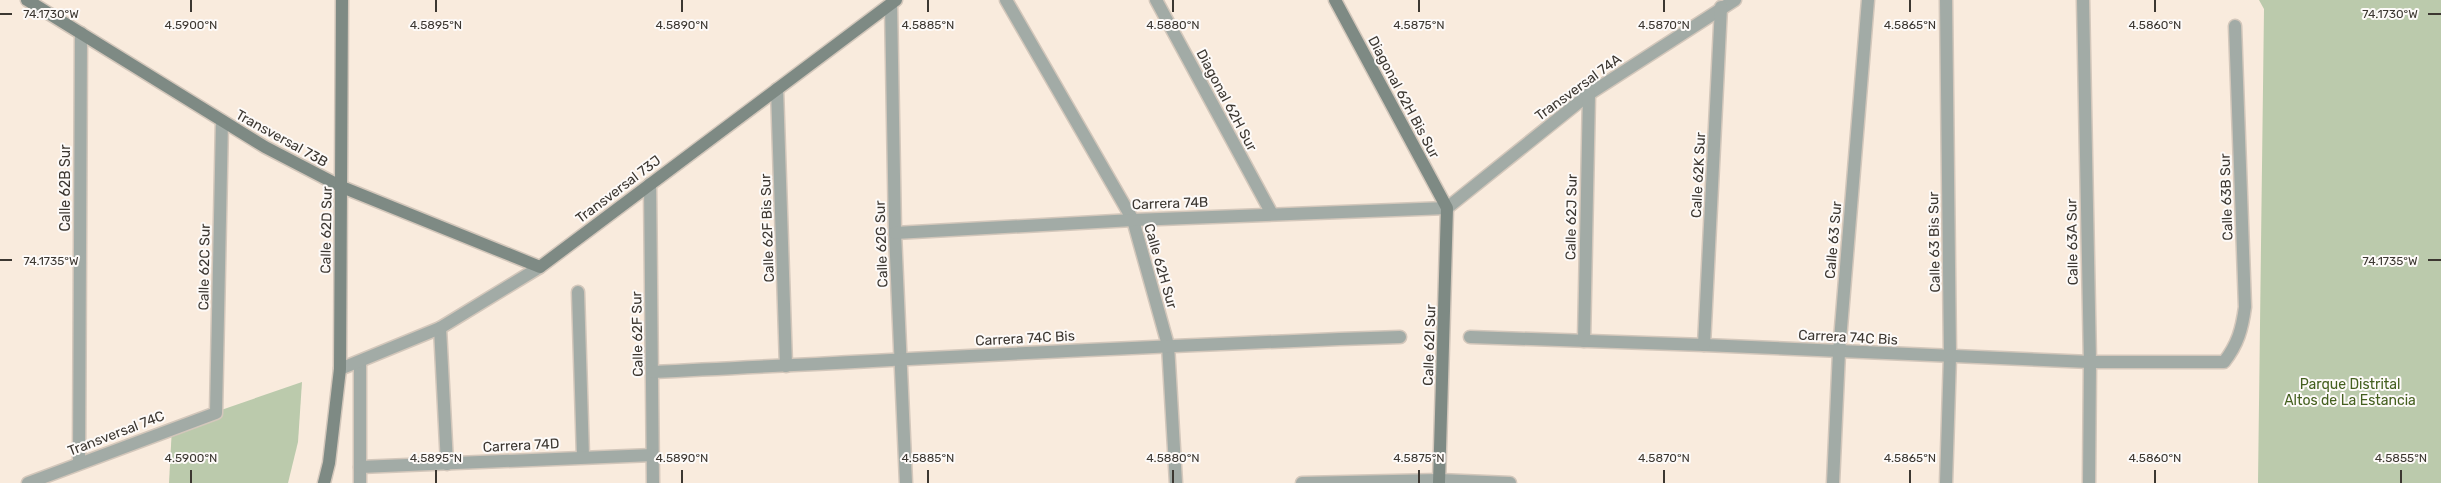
<svg xmlns="http://www.w3.org/2000/svg" width="2441" height="483" font-family="Rubik,sans-serif">
  <style>
    .green { fill: #bbcaac }
    .lines { fill: none; stroke-linecap: round; stroke-linejoin: round }
    .street-casing { stroke: #d3c7bb; stroke-width: 15 }
    .secondary-casing { stroke: #d3c7bb; stroke-width: 15 }
    .street { stroke: #a2aba6; stroke-width: 12 }
    .secondary { stroke: #7e8a84; stroke-width: 12 }
    .ticks { fill: none; stroke: #3c3731; stroke-width: 2 }
    .labels { text-anchor: middle; stroke-width: 4; stroke-linejoin: round; paint-order: stroke }
    .street-label { font-size: 14px; fill: #3c3731; stroke: #fdfaf8 }
    .park-label { font-size: 14px; fill: #445f1f; stroke: #fdfaf8 }
    .ticks-label { font-size: 12px; text-anchor: middle; fill: #3c3731; stroke: #fdfaf8; stroke-width: 4; stroke-linejoin: round; paint-order: stroke }
  </style>
  <rect width="100%" height="100%" fill="#f9ebdd"/>
  <g class="green">
    <path d="M 2259,0 L 2441,0 L 2441,483 L 2258,483 L 2264,9 Z"/>
    <path d="M 302,382 L 298,442 L 288,483 L 169,483 L 172,427 Z"/>
  </g>
  <g class="lines">
    <defs>
      <g id="street">
        <path d="M 1006,0 L 1133,220 L 1168,345 L 1176,483"/>
        <path d="M 1156,0 L 1272,214"/>
        <path d="M 1946,0 L 1950,356 L 1946,483"/>
        <path d="M 2083,0 L 2090,362 L 2089,483"/>
        <path d="M 891,4 L 895,233 L 906,483"/>
        <path d="M 777,89 L 786,366"/>
        <path d="M 650,184 L 653,483"/>
        <path d="M 895,233 L 1133,220 L 1447,208 L 1589,94 L 1735,0"/>
        <path d="M 578,292 L 583,457"/>
        <path d="M 440,328 L 447,464"/>
        <path d="M 1470,337 L 1704,345 L 2090,362 L 2224,362 C 2238,344 2242,329 2245,307 L 2235,26"/>
        <path d="M 1584,341 L 1589,94"/>
        <path d="M 1704,345 L 1721,7"/>
        <path d="M 360,362 L 360,483"/>
        <path d="M 340,369 L 440,328 L 540,267"/>
        <path d="M 653,372 C 902,360 1151,345 1400,337"/>
        <path d="M 79,463 L 81,33"/>
        <path d="M 360,467 L 653,455"/>
        <path d="M 28,483 L 216,413 L 222,121"/>
        <path d="M 1302,483 L 1439,480 L 1510,483"/>
        <path d="M 1833,483 L 1839,352 L 1868,0"/>
      </g>
      <g id="secondary">
        <path d="M 27,0 L 265,147 L 342,187 L 540,267 L 896,0"/>
        <path d="M 1335,0 L 1447,208 L 1439,483"/>
        <path d="M 324,483 L 329,463 L 340,369 L 342,0"/>
      </g>
    </defs>
    <use href="#street" class="street-casing"/>
    <use href="#secondary" class="secondary-casing"/>
    <use href="#street" class="street"/>
    <use href="#secondary" class="secondary"/>
  </g>
  <path class="ticks" d="M 191,0 L 191,12M 436,0 L 436,12M 682,0 L 682,12M 928,0 L 928,12M 1173,0 L 1173,12M 1419,0 L 1419,12M 1664,0 L 1664,12M 1910,0 L 1910,12M 2155,0 L 2155,12M 0,14 L 12,14M 2428,14 L 2441,14M 0,260 L 12,260M 2428,260 L 2441,260M 191,470 L 191,483M 436,470 L 436,483M 682,470 L 682,483M 928,470 L 928,483M 1173,470 L 1173,483M 1419,470 L 1419,483M 1664,470 L 1664,483M 1910,470 L 1910,483M 2155,470 L 2155,483M 2401,470 L 2401,483"/>
  <g class="labels">
    <g class="street-label">
      <text transform="translate(1578 87) rotate(-36)" y="5">Transversal 74A</text>
      <text transform="translate(1404 97) rotate(62)" y="5">Diagonal 62H Bis Sur</text>
      <text transform="translate(1227 100) rotate(62)" y="5">Diagonal 62H Sur</text>
      <text transform="translate(282 138) rotate(29)" y="5">Transversal 73B</text>
      <text transform="translate(1698 175) rotate(-87)" y="5">Calle 62K Sur</text>
      <text transform="translate(65 188) rotate(-90)" y="5">Calle 62B Sur</text>
      <text transform="translate(618 189) rotate(-37)" y="5">Transversal 73J</text>
      <text transform="translate(2226 197) rotate(-92)" y="5">Calle 63B Sur</text>
      <text transform="translate(1170 203) rotate(-2)" y="5">Carrera 74B</text>
      <text transform="translate(1571 217) rotate(-89)" y="5">Calle 62J Sur</text>
      <text transform="translate(767 228) rotate(-92)" y="5">Calle 62F Bis Sur</text>
      <text transform="translate(326 230) rotate(-89)" y="5">Calle 62D Sur</text>
      <text transform="translate(1833 240) rotate(-85)" y="5">Calle 63 Sur</text>
      <text transform="translate(1934 242) rotate(-91)" y="5">Calle 63 Bis Sur</text>
      <text transform="translate(2072 242) rotate(-91)" y="5">Calle 63A Sur</text>
      <text transform="translate(881 244) rotate(-92)" y="5">Calle 62G Sur</text>
      <text transform="translate(1161 266) rotate(74)" y="5">Calle 62H Sur</text>
      <text transform="translate(204 267) rotate(-89)" y="5">Calle 62C Sur</text>
      <text transform="translate(637 334) rotate(-91)" y="5">Calle 62F Sur</text>
      <text transform="translate(1848 337) rotate(3)" y="5">Carrera 74C Bis</text>
      <text transform="translate(1025 338) rotate(-3)" y="5">Carrera 74C Bis</text>
      <text transform="translate(1429 345) rotate(-88)" y="5">Calle 62I Sur</text>
      <text transform="translate(116 433) rotate(-21)" y="5">Transversal 74C</text>
      <text transform="translate(521 445) rotate(-3)" y="5">Carrera 74D</text>
    </g>
    <g class="park-label">
      <text x="2350" y="389">Parque Distrital<tspan x="2350" dy="16">Altos de La Estancia</tspan></text>
    </g>
  </g>
  <g class="ticks-label">
    <text x="2390" y="18">74.1730°W</text>
    <text x="51" y="18">74.1730°W</text>
    <text x="191" y="29">4.5900°N</text>
    <text x="436" y="29">4.5895°N</text>
    <text x="682" y="29">4.5890°N</text>
    <text x="928" y="29">4.5885°N</text>
    <text x="1173" y="29">4.5880°N</text>
    <text x="1419" y="29">4.5875°N</text>
    <text x="1664" y="29">4.5870°N</text>
    <text x="1910" y="29">4.5865°N</text>
    <text x="2155" y="29">4.5860°N</text>
    <text x="2390" y="265">74.1735°W</text>
    <text x="51" y="265">74.1735°W</text>
    <text x="191" y="462">4.5900°N</text>
    <text x="436" y="462">4.5895°N</text>
    <text x="682" y="462">4.5890°N</text>
    <text x="928" y="462">4.5885°N</text>
    <text x="1173" y="462">4.5880°N</text>
    <text x="1419" y="462">4.5875°N</text>
    <text x="1664" y="462">4.5870°N</text>
    <text x="1910" y="462">4.5865°N</text>
    <text x="2155" y="462">4.5860°N</text>
    <text x="2401" y="462">4.5855°N</text>
  </g>
</svg>
